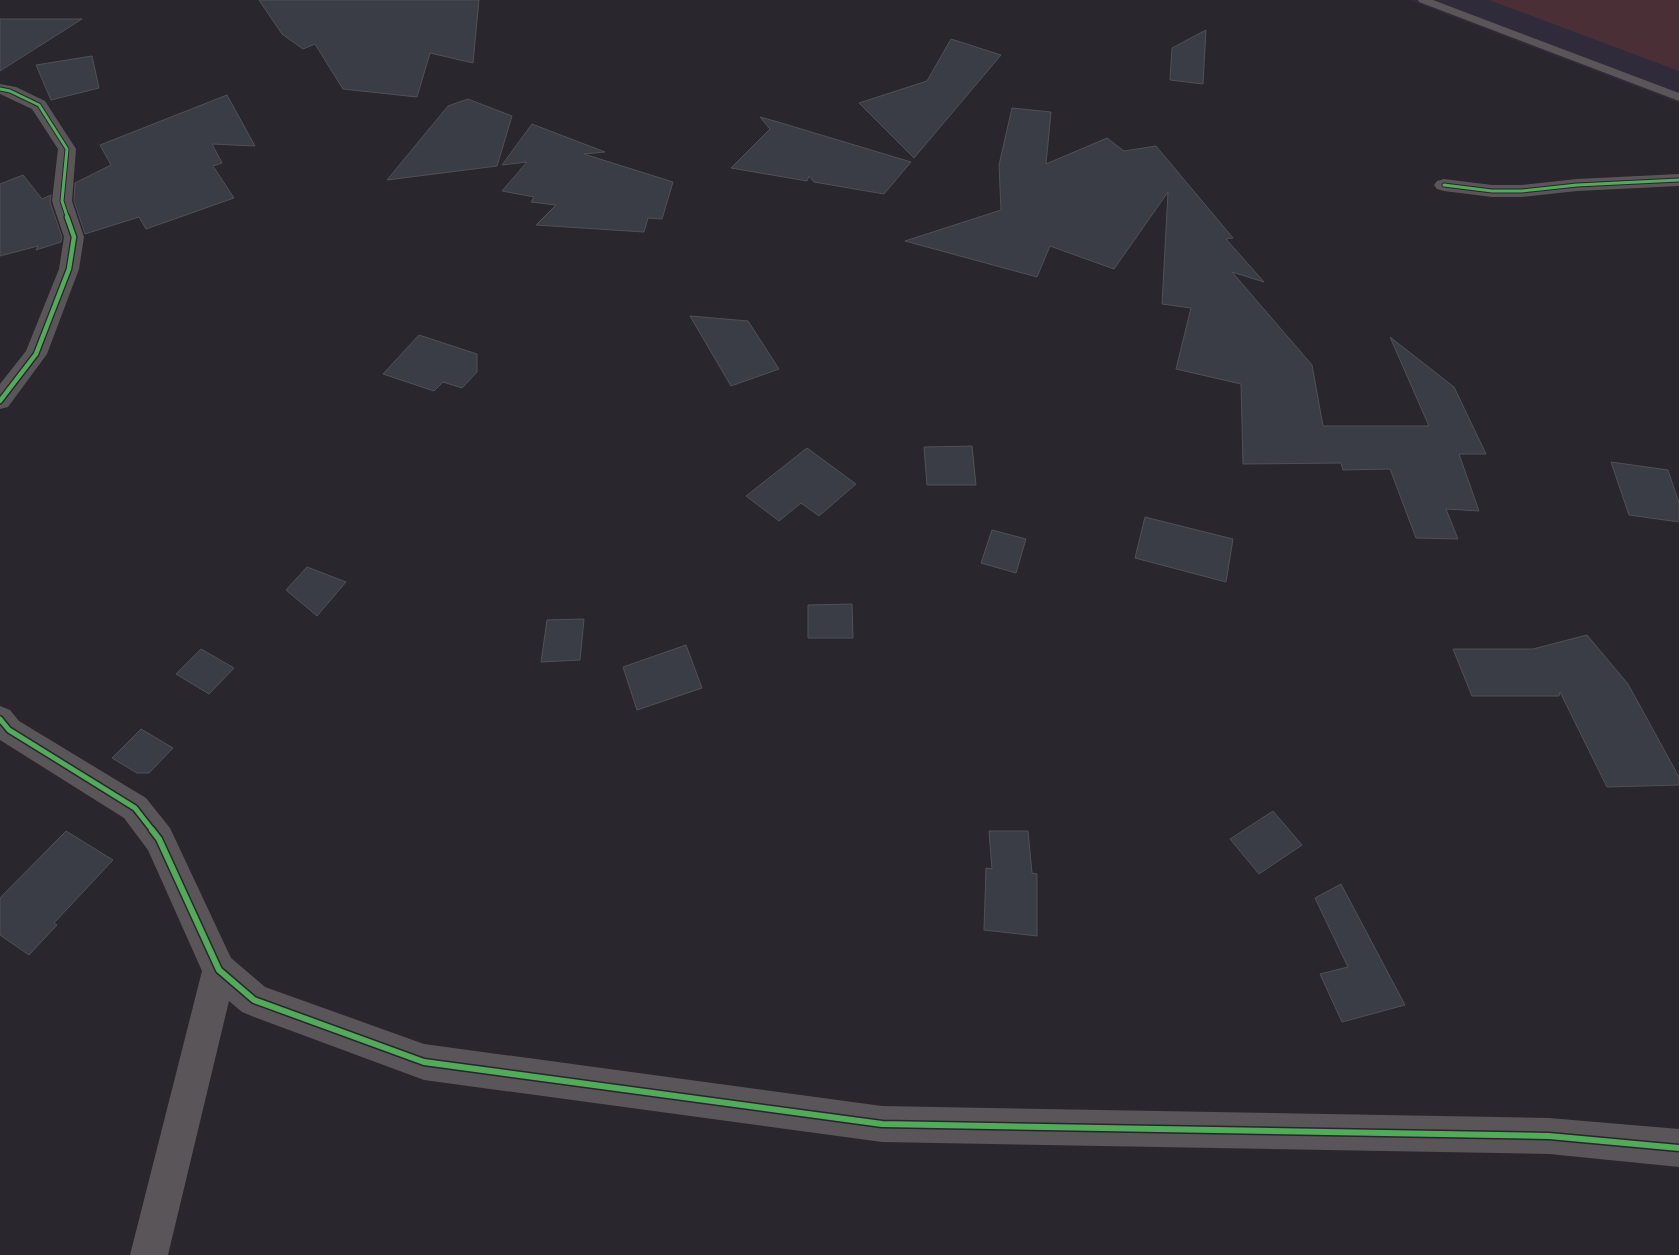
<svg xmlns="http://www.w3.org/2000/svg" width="1679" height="1255" font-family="Ubuntu,sans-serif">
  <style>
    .built { fill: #302b3a }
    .green { fill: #4a3036 }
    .building { fill: #3b3d46; stroke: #505054 }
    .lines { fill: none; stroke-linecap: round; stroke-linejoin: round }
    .lane { fill: #595558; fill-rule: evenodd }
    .street { fill: #595558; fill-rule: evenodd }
    .cycleway-far3-casing { stroke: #28252f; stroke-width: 5 }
    .cycleway-far2-casing { stroke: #28252f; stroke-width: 7 }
    .cycleway-far1-casing { stroke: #28252f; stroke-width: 8 }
    .cycleway-casing { stroke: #28252f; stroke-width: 9 }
    .cycleway-far3 { stroke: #51ab58; stroke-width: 3 }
    .cycleway-far2 { stroke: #51ab58; stroke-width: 4.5 }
    .cycleway-far1 { stroke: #51ab58; stroke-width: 5 }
    .cycleway { stroke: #51ab58; stroke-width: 6 }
  </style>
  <rect width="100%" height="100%" fill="#29272d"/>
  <path class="built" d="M 1410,0 L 1679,0 L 1679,103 L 1414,2 Z"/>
  <path class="green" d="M 1489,0 L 1679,0 L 1679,71 Z"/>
  <g class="building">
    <path d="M 259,0 L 479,0 L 473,63 L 430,53 L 417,97 L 343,89 L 315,44 L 303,49 L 282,34 Z"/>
    <path d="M 0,19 L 82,19 L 0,71 Z"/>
    <path d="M 1206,30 L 1203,84 L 1170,80 L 1172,48 Z"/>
    <path d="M 951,39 L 1001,55 L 914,158 L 859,103 L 927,81 Z"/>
    <path d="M 92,56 L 99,88 L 51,100 L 36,65 Z"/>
    <path d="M 227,95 L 255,146 L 212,144 L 222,163 L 213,166 L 234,198 L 146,229 L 139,217 L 85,234 L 74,201 L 75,183 L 111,165 L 100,145 Z"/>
    <path d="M 468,99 L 512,116 L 497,166 L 387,180 L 448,106 Z"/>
    <path d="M 1012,108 L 1051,112 L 1046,164 L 1107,138 L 1124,151 L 1156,146 L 1233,238 L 1226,239 L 1264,282 L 1232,272 L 1312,365 L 1323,426 L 1429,426 L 1390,337 L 1454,387 L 1486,454 L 1459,454 L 1479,511 L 1446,509 L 1458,539 L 1416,538 L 1390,469 L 1343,470 L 1341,463 L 1243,464 L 1241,384 L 1176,369 L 1191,308 L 1162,304 L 1168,192 L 1114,269 L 1050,246 L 1037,277 L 905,241 L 1001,210 L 999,165 Z"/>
    <path d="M 760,117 L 778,122 L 911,162 L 884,194 L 814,182 L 809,176 L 807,181 L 731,168 L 770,129 Z"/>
    <path d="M 532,124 L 605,152 L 584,154 L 673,182 L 662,219 L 648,218 L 644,232 L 536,225 L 556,205 L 531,202 L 534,197 L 502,191 L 527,162 L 502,165 Z"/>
    <path d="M 23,175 L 42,199 L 51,195 L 50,202 L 62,237 L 61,242 L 36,250 L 38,246 L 0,256 L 0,184 Z"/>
    <path d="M 690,316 L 748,321 L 779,369 L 731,386 Z"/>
    <path d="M 419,335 L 477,354 L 477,372 L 462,388 L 443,382 L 434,391 L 383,374 Z"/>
    <path d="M 972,446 L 976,485 L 927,485 L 924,447 Z"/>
    <path d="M 807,448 L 856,484 L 819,516 L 801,503 L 779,521 L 746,496 Z"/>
    <path d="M 1611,462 L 1668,470 L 1679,503 L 1679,522 L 1629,515 Z"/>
    <path d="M 1145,517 L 1233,539 L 1226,582 L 1135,558 Z"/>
    <path d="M 992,530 L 1026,539 L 1016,573 L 981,563 Z"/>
    <path d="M 307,567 L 346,582 L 317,616 L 286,590 Z"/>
    <path d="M 852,604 L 853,638 L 808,638 L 808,605 Z"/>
    <path d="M 584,619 L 580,660 L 541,662 L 547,620 Z"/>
    <path d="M 1587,635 L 1628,684 L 1679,777 L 1679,785 L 1607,787 L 1560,692 L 1559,696 L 1472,696 L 1453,649 L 1533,649 Z"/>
    <path d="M 686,645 L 702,688 L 637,710 L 623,667 Z"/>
    <path d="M 201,649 L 234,668 L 209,694 L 176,674 Z"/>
    <path d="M 141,729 L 173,748 L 149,773 L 137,773 L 112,758 Z"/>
    <path d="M 1273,811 L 1302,845 L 1259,874 L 1230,839 Z"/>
    <path d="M 66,831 L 113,860 L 54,923 L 57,925 L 29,955 L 0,935 L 0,898 Z"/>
    <path d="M 989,831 L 1028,831 L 1032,873 L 1037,874 L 1037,936 L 984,930 L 986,868 L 992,869 Z"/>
    <path d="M 1341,884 L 1405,1005 L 1342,1022 L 1320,974 L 1348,967 L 1315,898 Z"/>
  </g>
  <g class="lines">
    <path class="lane" d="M 1418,0 L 1433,0 L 1679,93 L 1679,101 L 1419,2 Z"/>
    <g class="street">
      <path d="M 0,84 L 16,87 L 45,101 L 76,149 L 72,201 L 84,237 L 79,269 L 47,354 L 8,407 L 0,409 L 0,384 L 26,351 L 59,269 L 64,237 L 52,201 L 58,149 L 32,109 L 0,94 Z"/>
      <path d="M 1679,174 L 1679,186 L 1577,191 L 1522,197 L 1492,197 L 1444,191 L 1437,189 L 1434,185 L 1437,181 L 1444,179 L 1492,185 L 1522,185 L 1577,179 Z"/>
      <path d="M 0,706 L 10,710 L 19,721 L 146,798 L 170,828 L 231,958 L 265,987 L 424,1044 L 882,1106 L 1549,1118 L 1679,1129 L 1679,1167 L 1549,1154 L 882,1142 L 424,1080 L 254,1017 L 242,1012 L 229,1001 L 168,1255 L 130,1255 L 202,971 L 148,850 L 124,818 L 0,740 Z"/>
    </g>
    <defs>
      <g id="cycleway-far3">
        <path d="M 0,89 L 10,91 L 39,105 L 67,149 L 62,201 L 68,219"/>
        <path d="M 1444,185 L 1492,191 L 1522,191 L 1577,185 L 1679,180"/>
      </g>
      <path id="cycleway-far2" d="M 0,401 L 36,354 L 69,269 L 74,237 L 67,217"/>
      <path id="cycleway-far1" d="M 0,719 L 9,730 L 135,808 L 153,831"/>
      <path id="cycleway" d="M 152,830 L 159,839 L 219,970 L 254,1000 L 424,1062 L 882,1124 L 1549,1136 L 1679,1148"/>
    </defs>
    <use href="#cycleway-far3" class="cycleway-far3-casing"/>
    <use href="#cycleway-far2" class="cycleway-far2-casing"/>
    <use href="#cycleway-far1" class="cycleway-far1-casing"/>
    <use href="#cycleway" class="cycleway-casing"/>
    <use href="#cycleway-far3" class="cycleway-far3"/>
    <use href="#cycleway-far2" class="cycleway-far2"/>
    <use href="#cycleway-far1" class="cycleway-far1"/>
    <use href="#cycleway" class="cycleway"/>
  </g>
</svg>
